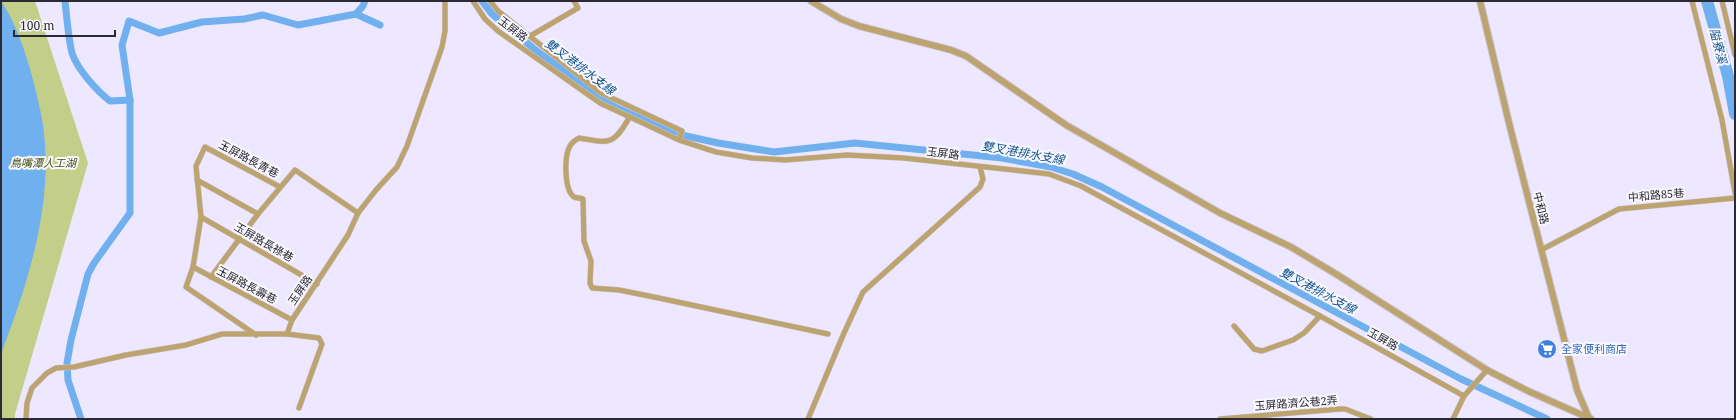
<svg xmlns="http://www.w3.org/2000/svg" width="1736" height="420" font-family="'Noto Serif','Noto Sans TC',serif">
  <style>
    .green { fill: #c3ce89 }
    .water { fill: #71b0ef }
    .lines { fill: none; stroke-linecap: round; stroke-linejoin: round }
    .canal { stroke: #71b0ef; stroke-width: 7 }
    .river { stroke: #71b0ef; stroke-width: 12 }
    .minor-casing { stroke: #cac6da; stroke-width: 6 }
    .tertiary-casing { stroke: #cac6da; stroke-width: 8 }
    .minor { stroke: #bda36d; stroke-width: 5 }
    .tertiary { stroke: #bda36d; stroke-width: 6 }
    .labels { text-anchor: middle; stroke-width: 4; stroke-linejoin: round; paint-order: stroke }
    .street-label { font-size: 11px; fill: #2b2933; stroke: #f9f8fe }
    .park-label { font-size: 11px; font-style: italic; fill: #484f0c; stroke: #f9f8fe }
    .shop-label { font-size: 11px; fill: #366cbe; stroke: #f9f8fe; text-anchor: start }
    .water-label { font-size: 12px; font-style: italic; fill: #0f548e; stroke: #f9f8fe }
  </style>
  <rect width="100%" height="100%" fill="#ede8ff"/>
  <path class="green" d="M 1,1 L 35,1 L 88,163 L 15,414 L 15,419 L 1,419 Z"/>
  <path class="water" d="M 1,1 C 16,23 25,51 32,76 C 38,99 44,122 45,145 C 50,216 26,288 1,354 Z"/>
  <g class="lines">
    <g class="canal">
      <path d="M 65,1 C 67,18 68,37 72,53 C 77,69 97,91 110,101 L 130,100"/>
      <path d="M 482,1 L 492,14 L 533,48 L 595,94 L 617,108 L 677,134 L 718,143 L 774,152 L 855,143 L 1002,158 L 1051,167 L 1073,174 L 1102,187 L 1461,379 L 1547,419"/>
      <path d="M 356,14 L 363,6 L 365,1"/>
      <path d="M 81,419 L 68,380 L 67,363 L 71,340 L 88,274 L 94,263 L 130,213 L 130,100 L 122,45 L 129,21 L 159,33 L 202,22 L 244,19 L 263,15 L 298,25 L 356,14 L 380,25"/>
    </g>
    <path class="river" d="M 1707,1 L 1728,76 L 1735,114"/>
    <defs>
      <g id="minor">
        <path d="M 473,1 L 485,19 L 498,31 L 600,103 L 679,140 L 716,152 L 752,158 L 785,160 L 847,155 L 904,158 L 1049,174 L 1081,186 L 1320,316 L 1464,396 L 1487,370"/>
        <path d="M 490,1 L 498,11 L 601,93 L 682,131 L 679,140"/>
        <path d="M 1692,1 L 1722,120 L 1735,193"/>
        <path d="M 1722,1 L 1735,55"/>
        <path d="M 530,36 L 578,8 L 574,1"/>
        <path d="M 629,118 C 613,146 609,143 579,138 C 576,140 572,142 570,146 C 564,156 564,190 574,197 C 576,198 581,198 583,199 L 584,241 L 591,261 L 590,283 L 592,288 L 619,290 L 654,297 L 828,334"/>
        <path d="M 197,180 L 258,214"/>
        <path d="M 201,217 L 317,284"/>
        <path d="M 1541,250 L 1619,209 L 1735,198"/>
        <path d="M 193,267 L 292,320"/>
        <path d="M 211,277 L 258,214 L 295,170 L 358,213"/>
        <path d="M 1234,326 L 1254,349 L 1262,351 L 1293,340 L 1304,333 L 1320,316"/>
        <path d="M 287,334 L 292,320 L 348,235 L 358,213 L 376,190 L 397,167 L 407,146 L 442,47 L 445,31 L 445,1"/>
        <path d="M 256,335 L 186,287 L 193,267 L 201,217 L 196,166 L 205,147 L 280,187"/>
        <path d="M 26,419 L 27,403 L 32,388 L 47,373 L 56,368 L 74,367 L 126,355 L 186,345 L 222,334 L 287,334 L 319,338 L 322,344 L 299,408"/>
        <path d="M 808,419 L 844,333 L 863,292 L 980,187 L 983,179 L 980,167"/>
        <path d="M 1220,419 L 1340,409 L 1345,409 L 1371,419"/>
        <path d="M 1453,419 L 1464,396"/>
      </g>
      <g id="tertiary">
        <path d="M 811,1 L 841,19 L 859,26 L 951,50 L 966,56 L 1066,125 L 1220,213 L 1291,247 L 1336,274 L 1487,370 L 1528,391 L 1591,419"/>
        <path d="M 1480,1 L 1509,123 L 1560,323 L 1577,390 L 1589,418"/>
      </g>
    </defs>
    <use href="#minor" class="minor-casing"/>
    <use href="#tertiary" class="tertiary-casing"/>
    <use href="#minor" class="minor"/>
    <use href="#tertiary" class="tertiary"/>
  </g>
  <defs>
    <symbol id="supermarket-disc" viewBox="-11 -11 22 22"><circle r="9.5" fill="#3f7fe0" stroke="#f9f8fe"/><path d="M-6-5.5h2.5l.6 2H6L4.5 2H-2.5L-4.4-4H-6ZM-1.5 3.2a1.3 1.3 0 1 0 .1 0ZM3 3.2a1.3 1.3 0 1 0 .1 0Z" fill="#fff"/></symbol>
  </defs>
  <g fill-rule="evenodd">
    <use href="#supermarket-disc" x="1536" y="338" width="22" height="22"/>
  </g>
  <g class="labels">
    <g class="street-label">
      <text transform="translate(513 29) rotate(37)" y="4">玉屏路</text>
      <text transform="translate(943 153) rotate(7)" y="4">玉屏路</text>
      <text transform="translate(249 159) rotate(28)" y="4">玉屏路長青巷</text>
      <text transform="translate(1656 195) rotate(-5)" y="4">中和路85巷</text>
      <text transform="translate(1541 208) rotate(76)" y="4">中和路</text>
      <text transform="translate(264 242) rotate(30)" y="4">玉屏路長祿巷</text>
      <text transform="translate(247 285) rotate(28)" y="4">玉屏路長壽巷</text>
      <text transform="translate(300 290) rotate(-56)" y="4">玉屏路</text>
      <text transform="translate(1383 339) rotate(29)" y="4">玉屏路</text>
      <text transform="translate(1296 403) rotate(-4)" y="4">玉屏路濟公巷2弄</text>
    </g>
    <g class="park-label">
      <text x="43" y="167">鳥嘴潭人工湖</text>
    </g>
    <g class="shop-label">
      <text x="1561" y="353">全家便利商店</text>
    </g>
    <g class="water-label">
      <text transform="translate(1718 46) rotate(76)" y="4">隘寮溪</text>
      <text transform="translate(580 67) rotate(37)" y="4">雙叉港排水支線</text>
      <text transform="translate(1023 153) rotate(10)" y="4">雙叉港排水支線</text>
      <text transform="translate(1318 291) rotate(28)" y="4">雙叉港排水支線</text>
    </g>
  </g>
  <rect width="1736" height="420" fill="none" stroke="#2b2933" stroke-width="4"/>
  <path d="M14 30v6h101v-6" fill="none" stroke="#2b2933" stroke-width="2"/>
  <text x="20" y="30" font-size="12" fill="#2b2933" stroke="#f9f8fe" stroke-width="3" paint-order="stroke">100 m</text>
</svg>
